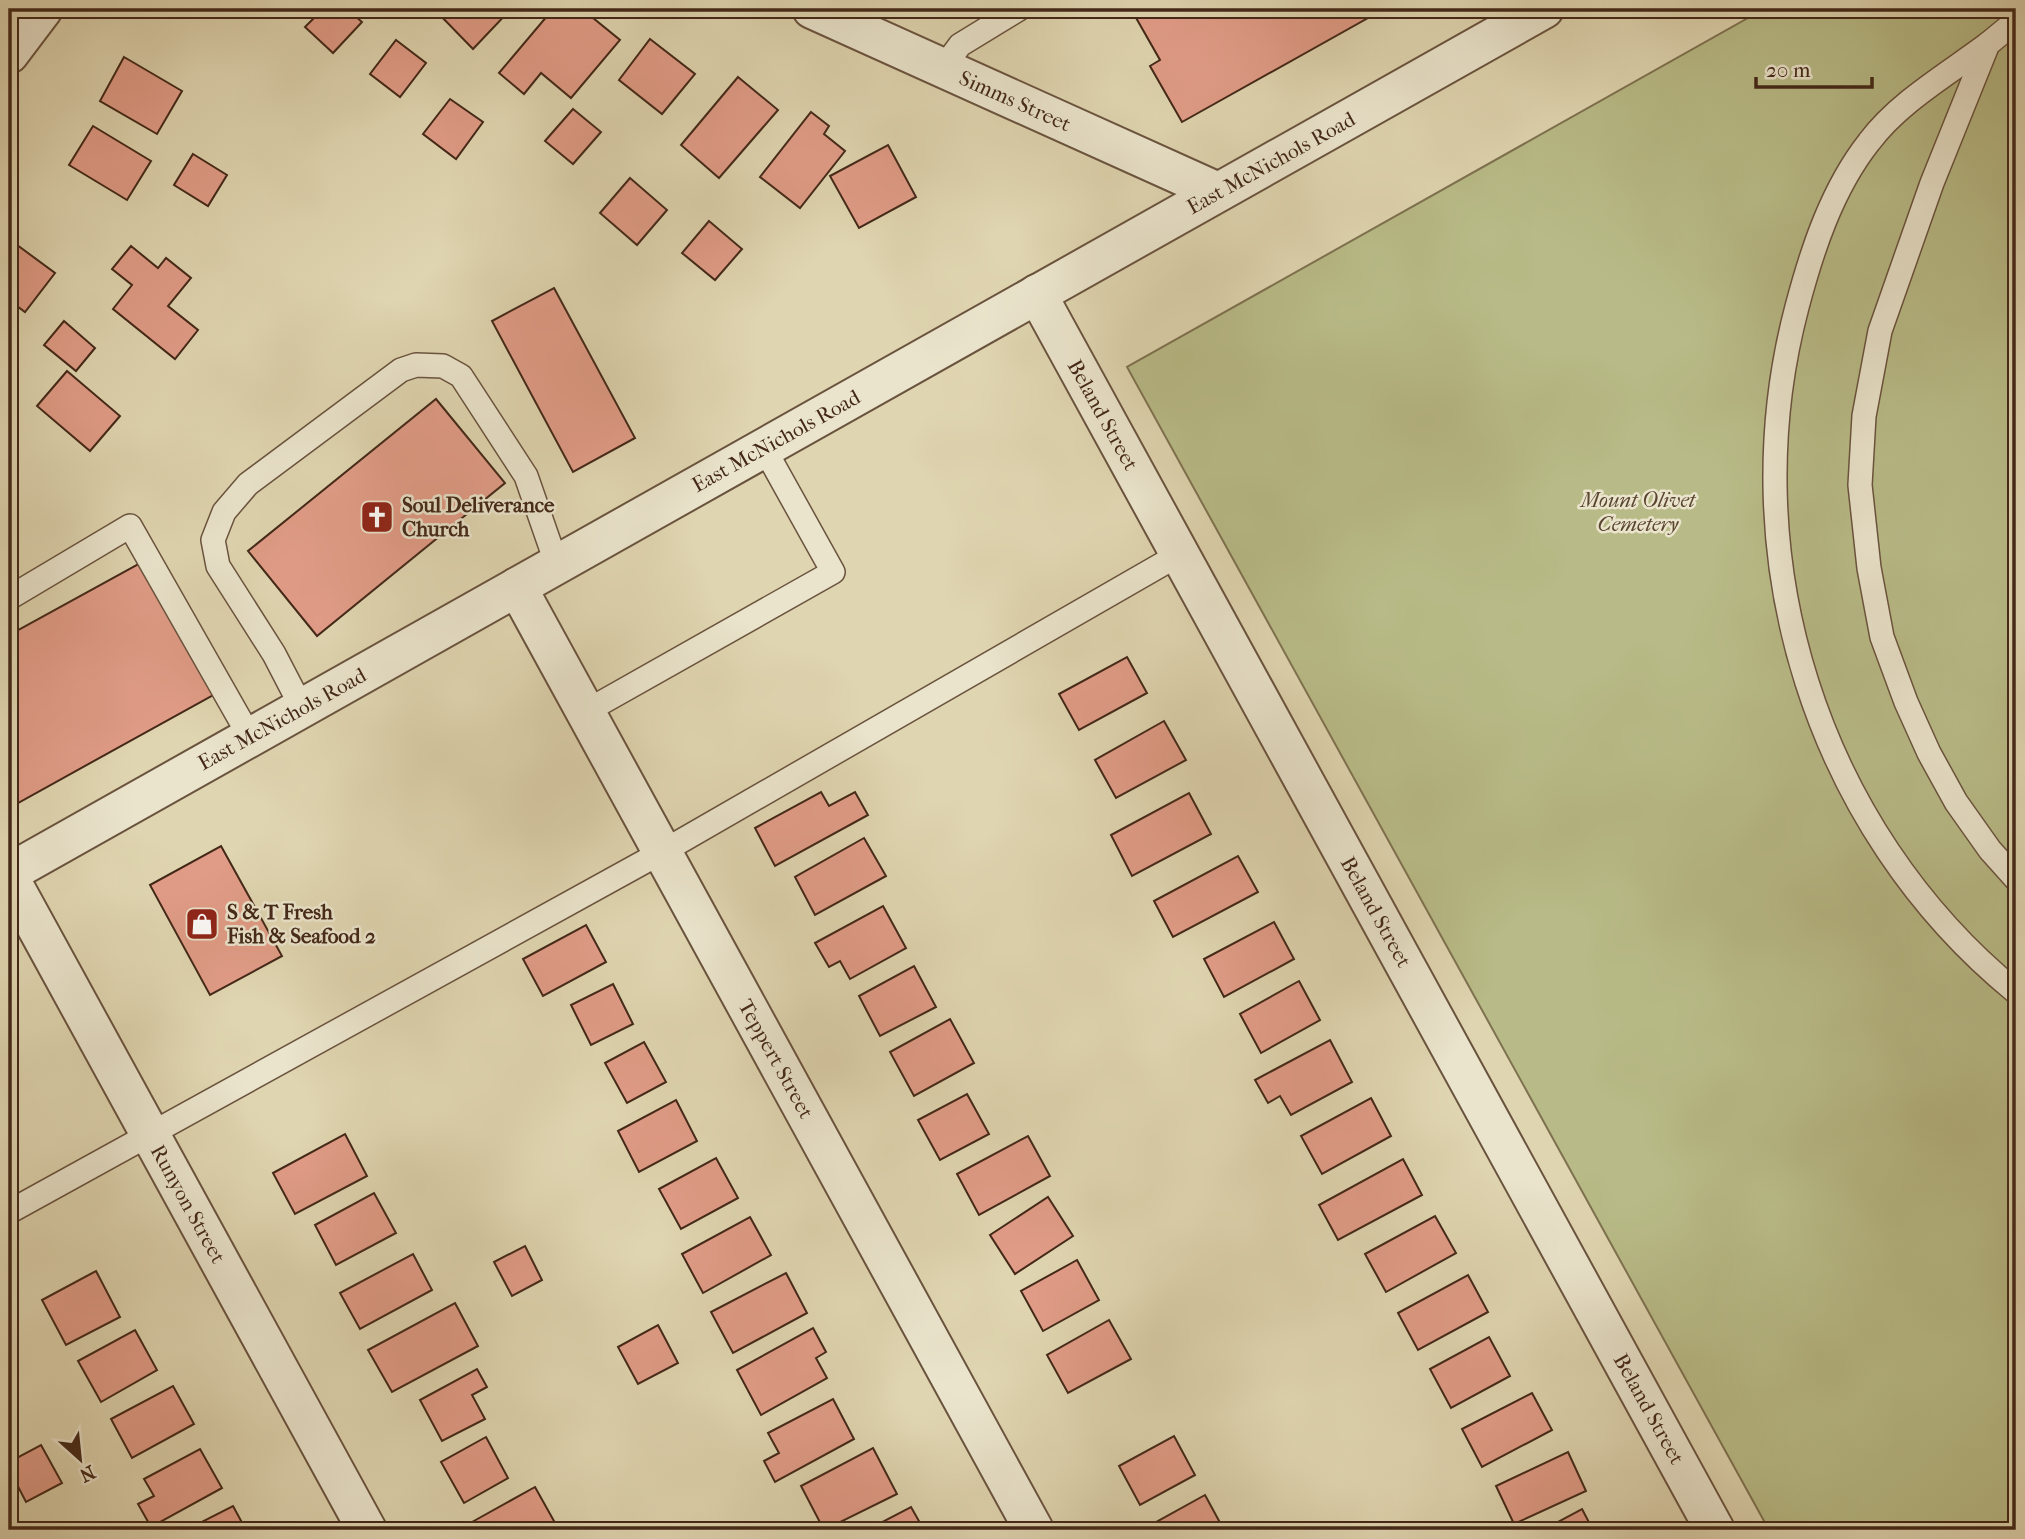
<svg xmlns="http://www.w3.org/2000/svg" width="2025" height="1539" font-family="'IM FELL French Canon',serif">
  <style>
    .green { fill: #b8bb87; stroke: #7e7250; stroke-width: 2 }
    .building { fill: #e19c87; stroke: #432818; stroke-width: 2 }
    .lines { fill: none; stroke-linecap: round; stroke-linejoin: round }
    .service-casing { stroke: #6a533e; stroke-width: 26 }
    .minor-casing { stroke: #6a533e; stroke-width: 42 }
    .tertiary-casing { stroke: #6a533e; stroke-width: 42 }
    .service { stroke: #eae4cc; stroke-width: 23 }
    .minor { stroke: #eae4cc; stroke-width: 38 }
    .tertiary { stroke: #eae4cc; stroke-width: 38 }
    .labels { text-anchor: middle; stroke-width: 5; stroke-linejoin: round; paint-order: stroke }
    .street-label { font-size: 21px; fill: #432818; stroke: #eae4cc }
    .park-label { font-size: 21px; font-style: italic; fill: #5a452e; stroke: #eae4cc }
    .poi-label { font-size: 21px; font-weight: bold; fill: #432818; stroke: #eae4cc; text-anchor: start }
  </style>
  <rect width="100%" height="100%" fill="#dfd5b0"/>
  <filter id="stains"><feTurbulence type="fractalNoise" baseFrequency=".00286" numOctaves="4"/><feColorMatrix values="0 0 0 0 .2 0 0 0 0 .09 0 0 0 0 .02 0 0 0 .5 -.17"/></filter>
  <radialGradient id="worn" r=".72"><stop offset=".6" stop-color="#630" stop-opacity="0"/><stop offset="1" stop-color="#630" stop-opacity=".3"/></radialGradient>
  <path class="green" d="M 1764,9 L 2016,9 L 2016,1530 L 1769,1530 L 1127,367 Z"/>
  <g class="building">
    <path d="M 323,9 L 347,9 L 362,22 L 333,53 L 305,27 Z"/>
    <path d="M 434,9 L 511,9 L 473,49 Z"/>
    <path d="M 553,9 L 582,9 L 620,40 L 571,98 L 541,73 L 524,94 L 499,73 Z"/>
    <path d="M 1131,9 L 1384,9 L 1182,122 L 1150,66 L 1160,60 Z"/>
    <path d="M 650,39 L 695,74 L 662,114 L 619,80 Z"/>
    <path d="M 396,40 L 426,63 L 400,97 L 370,74 Z"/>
    <path d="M 124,57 L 182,91 L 157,134 L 100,101 Z"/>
    <path d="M 738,77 L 778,110 L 719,178 L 681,145 Z"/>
    <path d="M 450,99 L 483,122 L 456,159 L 423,134 Z"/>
    <path d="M 573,109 L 601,132 L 573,164 L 545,141 Z"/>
    <path d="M 811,112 L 829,126 L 824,134 L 845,151 L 800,208 L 760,177 Z"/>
    <path d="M 93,126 L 151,161 L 127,200 L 69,165 Z"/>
    <path d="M 888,145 L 916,197 L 859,228 L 830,176 Z"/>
    <path d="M 193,154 L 227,175 L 208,206 L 174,185 Z"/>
    <path d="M 630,178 L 667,210 L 637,245 L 600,213 Z"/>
    <path d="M 709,221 L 742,249 L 715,280 L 682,253 Z"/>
    <path d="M 9,239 L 55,273 L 25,312 L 9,300 Z"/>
    <path d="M 131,246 L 158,268 L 166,258 L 191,278 L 168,306 L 198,330 L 175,359 L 113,309 L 132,285 L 112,269 Z"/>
    <path d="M 554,288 L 635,438 L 573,472 L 492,321 Z"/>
    <path d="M 64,321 L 95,348 L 76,371 L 44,345 Z"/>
    <path d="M 67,371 L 120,416 L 90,451 L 37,406 Z"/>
    <path d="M 436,399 L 505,483 L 317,636 L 248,551 Z"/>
    <path d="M 142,562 L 215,694 L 9,808 L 9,635 Z"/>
    <path d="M 1127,657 L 1147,693 L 1079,730 L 1059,694 Z"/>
    <path d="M 1164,721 L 1186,760 L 1116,798 L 1095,760 Z"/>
    <path d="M 821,792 L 829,806 L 855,792 L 868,815 L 775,866 L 755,828 Z"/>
    <path d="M 1189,793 L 1211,834 L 1132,876 L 1111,835 Z"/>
    <path d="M 864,838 L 886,876 L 815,915 L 795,877 Z"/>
    <path d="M 221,846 L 282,956 L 210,995 L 150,885 Z"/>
    <path d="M 1238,856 L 1258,892 L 1173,937 L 1154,901 Z"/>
    <path d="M 883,906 L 906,948 L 850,979 L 840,961 L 829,967 L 815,943 Z"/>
    <path d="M 1274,922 L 1294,959 L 1224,997 L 1204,959 Z"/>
    <path d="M 586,925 L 606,962 L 543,996 L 523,959 Z"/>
    <path d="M 914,966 L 936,1007 L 880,1036 L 859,996 Z"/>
    <path d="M 1299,981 L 1320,1020 L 1261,1053 L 1240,1014 Z"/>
    <path d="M 613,984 L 633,1024 L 591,1045 L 571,1005 Z"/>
    <path d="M 950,1019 L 974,1063 L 914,1096 L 890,1052 Z"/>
    <path d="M 1330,1040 L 1352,1082 L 1291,1115 L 1280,1096 L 1268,1103 L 1255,1080 Z"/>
    <path d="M 644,1042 L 666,1082 L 627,1103 L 605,1063 Z"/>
    <path d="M 967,1094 L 989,1134 L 940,1160 L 918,1120 Z"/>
    <path d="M 1371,1098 L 1391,1136 L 1322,1174 L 1301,1136 Z"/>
    <path d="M 676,1100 L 697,1141 L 639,1172 L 618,1131 Z"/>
    <path d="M 345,1134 L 367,1176 L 295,1214 L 273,1173 Z"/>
    <path d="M 1028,1136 L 1050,1176 L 979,1215 L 957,1174 Z"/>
    <path d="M 716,1158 L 738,1198 L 681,1229 L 659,1189 Z"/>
    <path d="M 1403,1159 L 1422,1195 L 1338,1240 L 1319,1205 Z"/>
    <path d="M 374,1193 L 396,1233 L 336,1265 L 315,1225 Z"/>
    <path d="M 1048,1197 L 1073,1236 L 1015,1274 L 990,1235 Z"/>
    <path d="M 1435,1216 L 1456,1253 L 1386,1292 L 1365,1254 Z"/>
    <path d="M 750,1217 L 771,1255 L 703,1293 L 682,1254 Z"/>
    <path d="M 525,1246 L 542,1280 L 512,1296 L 494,1262 Z"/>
    <path d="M 413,1254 L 432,1290 L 360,1329 L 340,1293 Z"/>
    <path d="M 1077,1260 L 1099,1300 L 1043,1331 L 1021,1291 Z"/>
    <path d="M 96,1271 L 120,1317 L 66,1345 L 42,1300 Z"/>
    <path d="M 786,1273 L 807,1313 L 733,1353 L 711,1312 Z"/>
    <path d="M 1468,1275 L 1488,1312 L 1418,1350 L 1398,1313 Z"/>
    <path d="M 455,1303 L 478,1346 L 392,1392 L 368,1350 Z"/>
    <path d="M 1109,1320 L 1131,1359 L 1068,1393 L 1047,1355 Z"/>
    <path d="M 658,1325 L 678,1363 L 638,1384 L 618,1347 Z"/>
    <path d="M 813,1328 L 826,1352 L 816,1358 L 827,1378 L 761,1415 L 737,1370 Z"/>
    <path d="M 135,1330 L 157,1370 L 101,1402 L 78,1361 Z"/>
    <path d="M 1489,1337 L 1510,1376 L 1451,1408 L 1430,1369 Z"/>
    <path d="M 477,1369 L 487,1387 L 472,1395 L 485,1419 L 442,1441 L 420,1400 Z"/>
    <path d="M 173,1386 L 194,1424 L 132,1458 L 111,1419 Z"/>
    <path d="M 1532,1393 L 1552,1430 L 1482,1467 L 1462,1429 Z"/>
    <path d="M 833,1399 L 854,1439 L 775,1482 L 764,1461 L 779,1453 L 768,1433 Z"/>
    <path d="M 1174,1436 L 1195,1475 L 1140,1505 L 1119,1466 Z"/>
    <path d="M 486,1437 L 508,1478 L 464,1503 L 441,1462 Z"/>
    <path d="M 41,1445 L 62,1483 L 26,1502 L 9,1469 L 9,1462 Z"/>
    <path d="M 873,1448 L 897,1494 L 824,1530 L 801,1486 Z"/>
    <path d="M 200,1449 L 222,1488 L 151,1527 L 138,1504 L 154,1496 L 144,1479 Z"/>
    <path d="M 1568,1452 L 1586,1491 L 1514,1524 L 1496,1486 Z"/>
    <path d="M 535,1487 L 559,1530 L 477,1530 L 472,1522 Z"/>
    <path d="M 1205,1495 L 1224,1530 L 1151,1530 L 1149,1526 Z"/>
    <path d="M 233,1506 L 246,1530 L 186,1530 Z"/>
    <path d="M 911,1507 L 924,1530 L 867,1530 Z"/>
    <path d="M 1582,1509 L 1593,1530 L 1543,1530 Z"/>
  </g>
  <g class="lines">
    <defs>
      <g id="service">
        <path d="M 2016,21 L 1988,44 L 1932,183 L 1880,331 L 1864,416 L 1860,485 L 1869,568 L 1882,637 L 1906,702 L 1929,753 L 1956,802 L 1990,850 L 2016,879"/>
        <path d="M 1988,44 C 1948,74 1899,102 1869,142 C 1832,189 1812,250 1797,307 C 1731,556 1816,829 2016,992"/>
        <path d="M 943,68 L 960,45 L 1019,9"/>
        <path d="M 9,598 L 130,526 L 250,737"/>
        <path d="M 302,708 L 274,654 L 218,566 L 213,540 L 224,512 L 248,484 L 401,370 L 416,365 L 443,366 L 461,376 L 526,476 L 557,565"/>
        <path d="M 585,712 L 833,572 L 764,448"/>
        <path d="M 9,1212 L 662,852 L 1180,554"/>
      </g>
      <g id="minor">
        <path d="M 812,9 L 1218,192"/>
        <path d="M 9,54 L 43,9"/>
        <path d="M 1037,294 L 1715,1530"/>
        <path d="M 517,587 L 1034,1530"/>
        <path d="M 9,877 L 367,1530"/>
      </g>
      <path id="tertiary" d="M 9,873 L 1544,9"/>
    </defs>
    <use href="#service" class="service-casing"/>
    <use href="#minor" class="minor-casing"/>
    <use href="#tertiary" class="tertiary-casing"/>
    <use href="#service" class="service"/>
    <use href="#minor" class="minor"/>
    <use href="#tertiary" class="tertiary"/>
  </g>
  <defs>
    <symbol id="church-square" viewBox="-11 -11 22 22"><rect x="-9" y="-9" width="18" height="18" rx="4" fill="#8f2418" stroke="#eae4cc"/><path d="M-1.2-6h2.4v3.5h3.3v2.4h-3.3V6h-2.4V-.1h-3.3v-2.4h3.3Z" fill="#fff"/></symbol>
    <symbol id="shop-square" viewBox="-11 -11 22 22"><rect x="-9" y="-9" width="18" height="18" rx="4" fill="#8f2418" stroke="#eae4cc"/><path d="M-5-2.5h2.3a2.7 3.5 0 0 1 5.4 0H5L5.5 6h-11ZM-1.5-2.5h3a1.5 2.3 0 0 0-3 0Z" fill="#fff"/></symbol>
  </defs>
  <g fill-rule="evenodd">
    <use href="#church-square" x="358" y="498" width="38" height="38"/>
    <use href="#shop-square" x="183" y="905" width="38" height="38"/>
  </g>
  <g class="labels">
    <g class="street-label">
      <text transform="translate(1015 101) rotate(24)" y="7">Simms Street</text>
      <text transform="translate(1271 163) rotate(-29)" y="7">East McNichols Road</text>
      <text transform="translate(1103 415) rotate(61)" y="7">Beland Street</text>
      <text transform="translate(776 441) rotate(-29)" y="7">East McNichols Road</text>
      <text transform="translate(282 719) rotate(-29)" y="7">East McNichols Road</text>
      <text transform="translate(1376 912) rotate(61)" y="7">Beland Street</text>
      <text transform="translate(776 1059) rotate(61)" y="7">Teppert Street</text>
      <text transform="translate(188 1204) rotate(61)" y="7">Runyon Street</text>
      <text transform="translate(1649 1409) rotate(61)" y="7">Beland Street</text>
    </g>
    <g class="park-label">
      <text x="1638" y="507">Mount Olivet<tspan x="1638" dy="24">Cemetery</tspan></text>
    </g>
    <g class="poi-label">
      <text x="402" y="512">Soul Deliverance<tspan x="402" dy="24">Church</tspan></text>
      <text x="227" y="919">S &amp; T Fresh<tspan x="227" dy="24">Fish &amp; Seafood 2</tspan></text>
    </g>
  </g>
  <rect width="2025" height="1539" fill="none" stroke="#dfd5b0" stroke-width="35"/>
  <rect x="10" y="10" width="2004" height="1518" fill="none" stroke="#432818" stroke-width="3.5"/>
  <rect x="18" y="18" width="1990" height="1504" fill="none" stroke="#432818" stroke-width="2"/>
  <g transform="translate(80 1459) rotate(153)" stroke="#eae4cc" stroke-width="5" paint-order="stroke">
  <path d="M0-5L12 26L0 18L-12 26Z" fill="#432818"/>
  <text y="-10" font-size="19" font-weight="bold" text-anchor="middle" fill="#432818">N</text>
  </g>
  <path d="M1756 77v10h116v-10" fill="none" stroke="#432818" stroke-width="3.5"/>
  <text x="1766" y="77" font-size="21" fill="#432818" stroke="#eae4cc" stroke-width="5" paint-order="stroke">20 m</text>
  <rect width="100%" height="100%" filter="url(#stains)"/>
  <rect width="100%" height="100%" fill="url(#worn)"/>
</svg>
